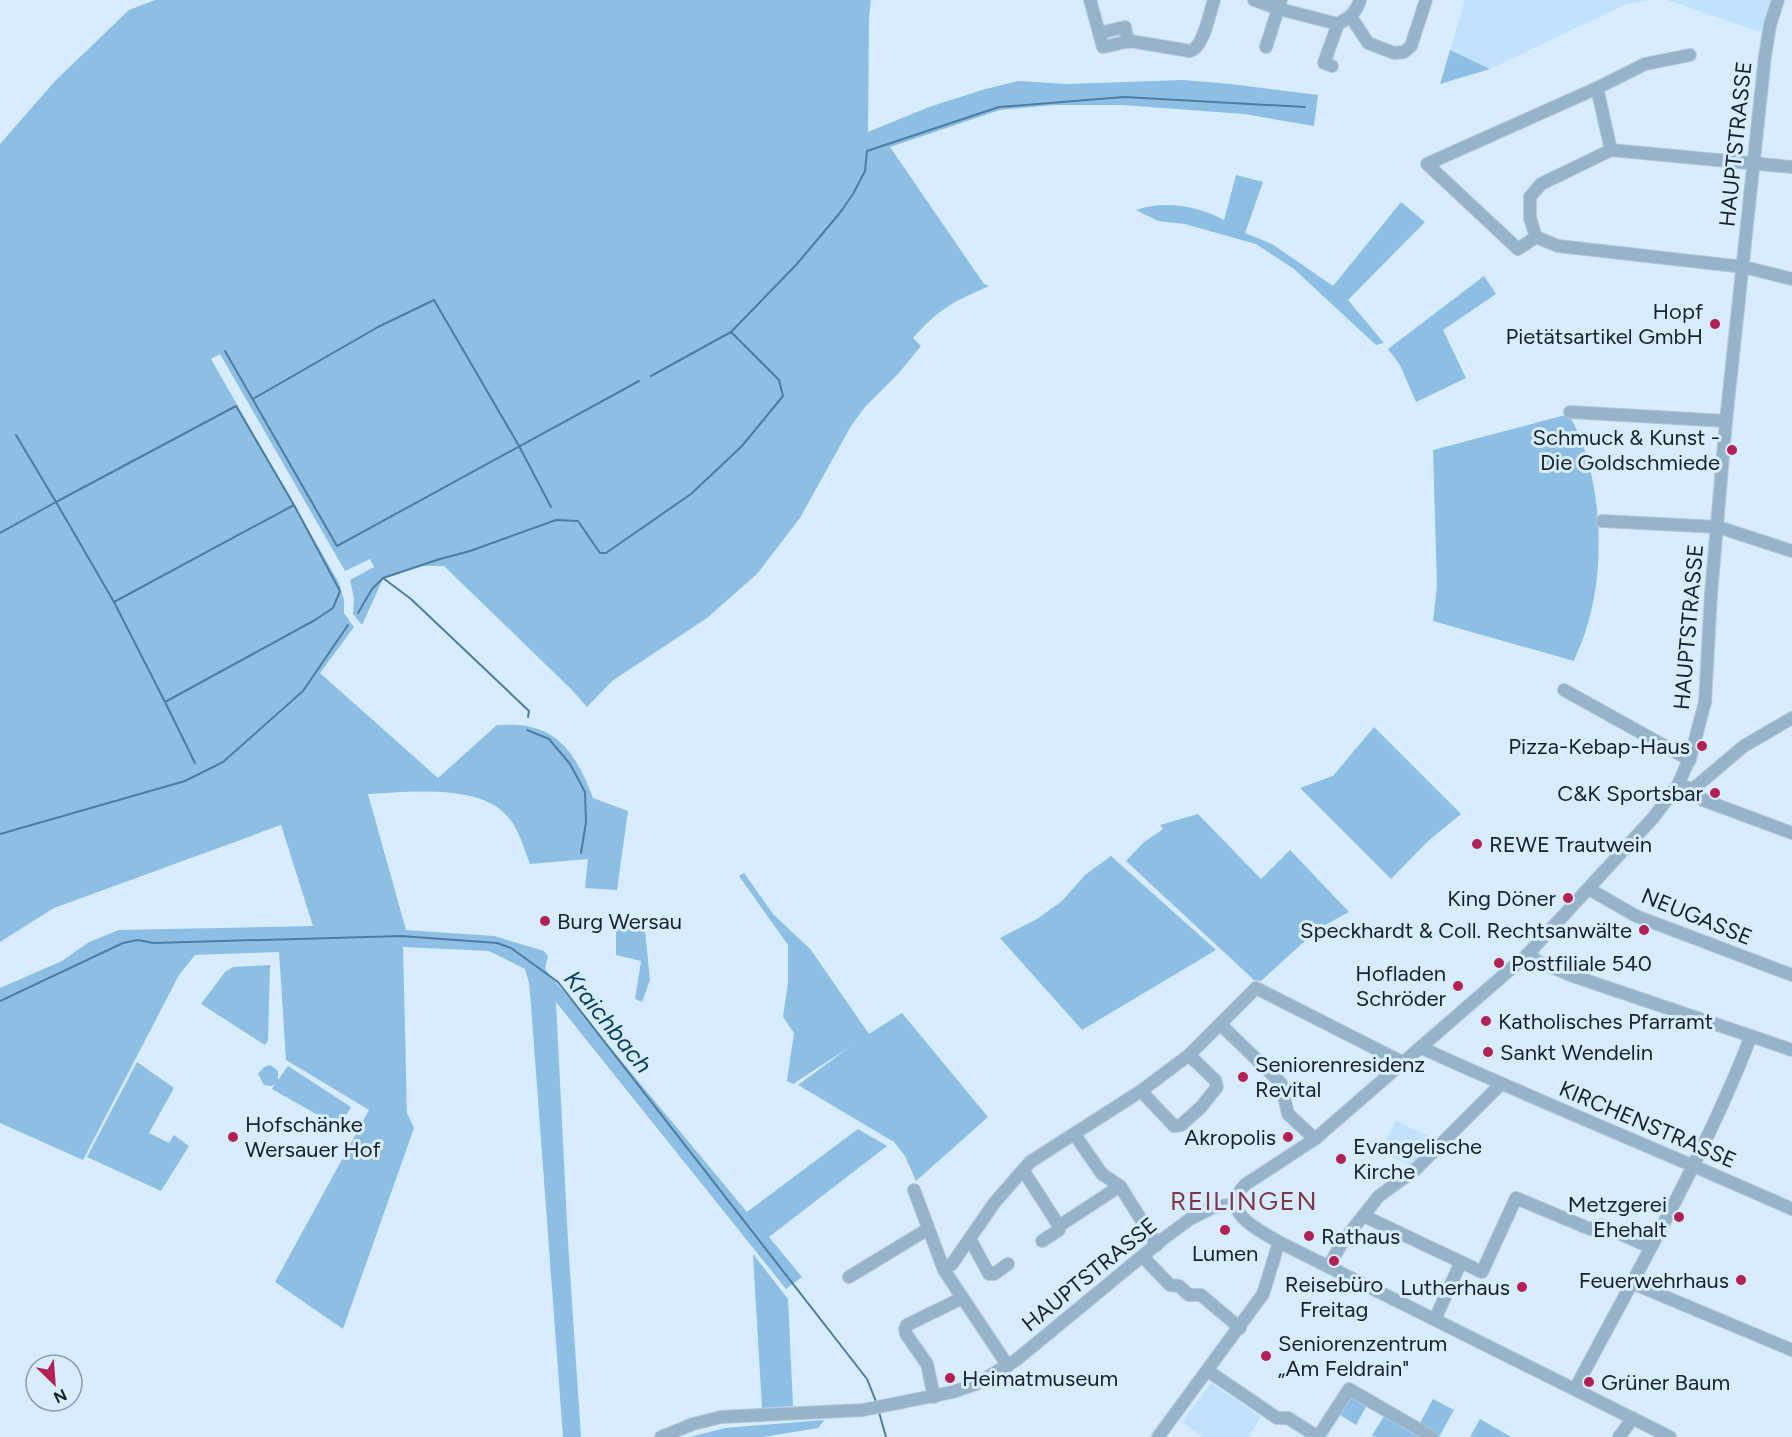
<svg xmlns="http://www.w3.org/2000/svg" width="1792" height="1437" font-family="Figtree,sans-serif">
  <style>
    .built { fill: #c0e2fe }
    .green { fill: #8dbee4 }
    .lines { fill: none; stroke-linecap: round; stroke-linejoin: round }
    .stream { stroke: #4c7da1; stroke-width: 2 }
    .minor-casing { stroke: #b4c8d8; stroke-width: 14 }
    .minor { stroke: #97b3c9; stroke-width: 12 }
    .poi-dot { fill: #b12153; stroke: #d7edff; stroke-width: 2 }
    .labels { text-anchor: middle; stroke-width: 6; stroke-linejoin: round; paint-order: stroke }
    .street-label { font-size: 22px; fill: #172129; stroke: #d7edff }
    .poi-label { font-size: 22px; fill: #172129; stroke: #d7edff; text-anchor: start }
    .water-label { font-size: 24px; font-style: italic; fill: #063c5c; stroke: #d7edff }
    .quarter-label { font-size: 26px; letter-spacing: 1.5px; fill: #7f3849; stroke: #d7edff }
  </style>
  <rect width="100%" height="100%" fill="#d7edff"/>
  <g class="built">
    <path d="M 1465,0 L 1649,0 L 1624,5 L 1490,69 L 1450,50 Z"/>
    <path d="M 1667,0 L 1771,0 L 1761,32 Z"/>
    <path d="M 1396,1121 L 1437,1140 L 1412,1166 L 1381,1152 Z"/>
    <path d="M 1211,1383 L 1261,1417 L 1248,1437 L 1203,1437 L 1182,1422 Z"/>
  </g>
  <g class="green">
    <path d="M 155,0 L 871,0 L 869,18 L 868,132 L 929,107 L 982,90 L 1018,81 L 1068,84 L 1182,80 L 1231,84 L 1318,95 L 1314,126 L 1244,114 L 1122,105 L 1054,105 L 1000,110 L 890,147 L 984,284 L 989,286 C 953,302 940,308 913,338 L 921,346 L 898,374 L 865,407 L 851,426 L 800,518 L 757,574 L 707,618 L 612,681 L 587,707 L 572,690 L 444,566 L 420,566 L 383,579 L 362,625 L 353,614 L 354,598 L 350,580 L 374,567 L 370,559 L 345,571 L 220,354 L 211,359 L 339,583 L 344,600 L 344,613 L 354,627 L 320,673 L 438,778 L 497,725 C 508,725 520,724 530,727 C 566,734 581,767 593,798 L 628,811 L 617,890 L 585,888 L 588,859 L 530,864 C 524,849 519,830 509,818 C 482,783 407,792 368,794 L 406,930 L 494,936 L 544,951 L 548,956 L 545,969 L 747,1212 L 858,1129 L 887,1146 L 769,1237 L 802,1277 L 786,1289 L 556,1002 L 568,1242 L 581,1437 L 563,1437 L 531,1005 L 529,983 L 525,969 L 489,951 L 403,947 L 407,1113 L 414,1128 L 343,1329 L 275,1282 L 369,1110 L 286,1060 L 279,952 L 195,955 L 179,975 L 83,1160 L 0,1123 L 0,988 L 62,961 L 89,942 L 119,930 L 313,926 L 281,825 L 54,908 L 0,942 L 0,144 L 56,80 L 129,10 Z"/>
    <path d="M 1450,50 L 1490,69 L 1440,84 Z"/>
    <path d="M 1236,175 L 1263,182 L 1245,233 L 1272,244 L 1333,286 L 1401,202 L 1425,222 L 1348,300 L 1384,343 L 1376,345 L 1294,269 L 1256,244 L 1185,224 L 1158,221 L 1136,210 C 1164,200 1198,206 1224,220 Z"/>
    <path d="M 1484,276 L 1496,294 L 1443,330 L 1466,378 L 1416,402 L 1400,365 L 1388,349 Z"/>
    <path d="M 1569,414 C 1574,425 1581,436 1584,448 C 1602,501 1604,573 1587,626 C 1584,638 1578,650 1574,661 L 1433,621 L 1437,585 L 1433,450 Z"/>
    <path d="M 1374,727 L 1461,814 L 1427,842 L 1391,879 L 1300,788 L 1333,776 Z"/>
    <path d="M 1198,814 L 1261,879 L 1290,850 L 1349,912 L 1318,929 L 1261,981 L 1254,980 L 1126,861 L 1143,843 L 1163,829 L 1160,825 Z"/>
    <path d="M 1111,856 L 1216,950 L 1082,1030 L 1000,938 L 1037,919 L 1062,901 L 1085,875 Z"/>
    <path d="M 744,873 L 773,914 L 811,950 L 869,1034 L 902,1013 L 988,1117 L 916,1181 L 905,1156 L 894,1142 L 798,1085 L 851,1046 L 793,1084 L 787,1081 L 794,1033 L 783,1017 L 788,983 L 788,945 L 739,876 Z"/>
    <path d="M 616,926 L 645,930 L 650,980 L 642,1002 L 635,999 L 641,961 L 616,955 Z"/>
    <path d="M 270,965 L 268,1040 L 265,1045 L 201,1004 L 225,972 L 233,967 Z"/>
    <path d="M 137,1062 L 174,1088 L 149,1133 L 169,1143 L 174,1135 L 189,1146 L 161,1191 L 87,1157 Z"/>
    <path d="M 270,1065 L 278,1071 L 278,1080 L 288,1066 L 351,1107 L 339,1127 L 272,1089 L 275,1084 L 271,1086 L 264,1085 L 258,1074 L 264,1067 Z"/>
    <path d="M 753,1254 L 788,1299 L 793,1406 L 762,1408 Z"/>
    <path d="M 1352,1397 L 1367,1405 L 1356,1425 L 1337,1413 L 1346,1399 Z"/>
    <path d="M 1433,1399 L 1454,1410 L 1439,1437 L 1419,1425 Z"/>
    <path d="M 1385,1415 L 1424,1437 L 1375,1437 L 1372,1435 Z"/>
    <path d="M 1480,1419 L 1511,1437 L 1470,1437 Z"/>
    <path d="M 824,1420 L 818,1428 L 763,1437 L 690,1437 L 725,1428 Z"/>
  </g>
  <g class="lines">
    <g class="stream">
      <path d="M 731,332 L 796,265 L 839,214 L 853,194 L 865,171 L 867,151 L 999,107 L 1124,97 L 1305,107"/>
      <path d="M 225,351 L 337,546 L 639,381"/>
      <path d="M 253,399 L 378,327 L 434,300 L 519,446 L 551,507"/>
      <path d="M 16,435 L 56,502 L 236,406 L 294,505 L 340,591 L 333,608 L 315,620 L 165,702 L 114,602 L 294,505"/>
      <path d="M 0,533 L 56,502 L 114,602"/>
      <path d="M 383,578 L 440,559 L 470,551 L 556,520 L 578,521 L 600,553 L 606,553 L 691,494 L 742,446 L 783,396 L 779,380 L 731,332 L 651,376"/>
      <path d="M 358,613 L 372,589 L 383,578 L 411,599 L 529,711 L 528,717"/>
      <path d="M 165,702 L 195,763"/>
      <path d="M 527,730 L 549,739 L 570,764 L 585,792 L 586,822 L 581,853"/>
      <path d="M 0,834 L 185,781 L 223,762 L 303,691 L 348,625"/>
      <path d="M 0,1001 L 123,943 L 138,940 L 153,943 L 401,936 L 497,943 L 511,948 L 558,982 L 867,1379 L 877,1404"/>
      <path d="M 879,1412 L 886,1437"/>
    </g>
    <defs>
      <g id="minor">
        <path d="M 1090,0 L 1103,47 L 1130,41 L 1190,51 C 1204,47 1209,14 1214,0"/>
        <path d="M 1254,0 L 1279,9 L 1338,24 C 1350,17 1356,13 1360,0"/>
        <path d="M 1351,17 L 1368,43 L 1394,53 L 1404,52 L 1411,46 L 1426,0"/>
        <path d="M 1099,33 L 1125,27 L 1128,42"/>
        <path d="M 1266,47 L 1281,0"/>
        <path d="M 1332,66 L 1324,63 L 1338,24"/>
        <path d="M 1597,88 L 1645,64 L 1690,55"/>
        <path d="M 1792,167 L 1611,150 L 1541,184 L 1530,197 L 1530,218 L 1536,237 L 1558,246 L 1744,267 L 1792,279"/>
        <path d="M 1536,237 L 1518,249 L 1427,164 L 1597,88 L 1611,150"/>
        <path d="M 1570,412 L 1726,421"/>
        <path d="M 1602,521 L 1718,527 L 1792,551"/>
        <path d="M 1564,690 L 1690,760"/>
        <path d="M 1678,785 L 1693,789 L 1703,800 L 1792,833"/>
        <path d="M 1693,789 L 1744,746 L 1792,718"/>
        <path d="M 1589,889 L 1636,916 L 1792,975"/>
        <path d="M 1528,954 L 1539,962 L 1573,976 L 1792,1050"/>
        <path d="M 1220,1024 L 1281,1083 L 1288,1114 L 1315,1139"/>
        <path d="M 1422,1048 C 1544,1104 1669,1154 1792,1209"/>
        <path d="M 1141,1091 L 1174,1126 L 1181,1125 L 1201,1107 L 1217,1087 L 1215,1080 L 1189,1055"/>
        <path d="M 1075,1135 L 1102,1174 L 1120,1186 L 1157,1245"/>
        <path d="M 1023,1170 L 1059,1226"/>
        <path d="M 914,1190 L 944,1270 L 1008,1366"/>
        <path d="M 1364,1216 L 1461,1262 L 1435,1319"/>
        <path d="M 970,1239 L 989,1274 L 994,1274 L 1008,1264"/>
        <path d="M 1042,1241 L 1059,1230 L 1059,1226 L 1120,1186"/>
        <path d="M 1143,1257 L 1170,1285 L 1179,1286 L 1189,1295 L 1201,1295 L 1240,1328"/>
        <path d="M 1461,1262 L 1482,1272 L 1516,1198 L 1590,1229 L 1601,1225 L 1650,1247"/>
        <path d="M 1329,1266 L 1343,1241 L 1379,1196 L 1416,1169 L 1501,1084"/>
        <path d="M 944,1270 L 952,1264 L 995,1202 L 1030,1162 L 1141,1091 L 1189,1055 L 1256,988 L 1404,1063"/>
        <path d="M 849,1277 L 928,1229"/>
        <path d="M 1632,1283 L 1792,1350"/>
        <path d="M 1208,1371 L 1277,1418 L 1288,1418 L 1318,1437"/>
        <path d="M 1575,1389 C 1636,1273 1704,1158 1751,1036"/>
        <path d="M 934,1397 L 927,1364 L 906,1334 L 905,1329 L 907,1325 L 962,1298"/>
        <path d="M 661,1437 L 693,1424 L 721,1417 L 863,1410 L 953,1392 L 976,1384 L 1016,1360 L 1163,1239 L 1190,1219 L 1214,1207 L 1236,1204"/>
        <path d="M 1158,1437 L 1263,1294 L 1279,1242"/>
        <path d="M 1318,1437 L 1349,1389 L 1432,1437"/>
        <path d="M 1619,1437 L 1633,1418"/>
        <path d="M 1670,1437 L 1279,1242 C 1258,1230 1217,1211 1246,1184 L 1315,1139 L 1528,954 L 1653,818 L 1678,785 L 1691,755 L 1705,702 L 1711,594 L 1726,421 L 1765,56 L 1770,25 L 1778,0"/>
      </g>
    </defs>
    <use href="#minor" class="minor-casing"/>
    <use href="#minor" class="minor"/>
  </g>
  <g class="poi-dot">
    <circle cx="1715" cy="324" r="6"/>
    <circle cx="1732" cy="450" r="6"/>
    <circle cx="1702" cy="746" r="6"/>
    <circle cx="1715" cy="793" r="6"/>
    <circle cx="1477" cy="844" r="6"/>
    <circle cx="1568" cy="898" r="6"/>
    <circle cx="545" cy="921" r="6"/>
    <circle cx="1644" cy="930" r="6"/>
    <circle cx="1499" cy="963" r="6"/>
    <circle cx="1458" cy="986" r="6"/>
    <circle cx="1486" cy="1021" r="6"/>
    <circle cx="1488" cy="1052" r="6"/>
    <circle cx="1243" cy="1077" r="6"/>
    <circle cx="233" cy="1137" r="6"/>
    <circle cx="1288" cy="1137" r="6"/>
    <circle cx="1341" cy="1159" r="6"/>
    <circle cx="1679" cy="1217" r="6"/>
    <circle cx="1225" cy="1230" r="6"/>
    <circle cx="1309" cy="1236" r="6"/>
    <circle cx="1334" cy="1261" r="6"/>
    <circle cx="1741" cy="1280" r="6"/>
    <circle cx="1522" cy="1287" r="6"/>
    <circle cx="1266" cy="1356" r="6"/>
    <circle cx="950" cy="1378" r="6"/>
    <circle cx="1589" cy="1382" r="6"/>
  </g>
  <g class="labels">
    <g class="street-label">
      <text transform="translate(1735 144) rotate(-84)" y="8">HAUPTSTRASSE</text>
      <text transform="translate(1688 627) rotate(-85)" y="8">HAUPTSTRASSE</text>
      <text transform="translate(1697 916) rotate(22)" y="8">NEUGASSE</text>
      <text transform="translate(1648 1124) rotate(23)" y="8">KIRCHENSTRASSE</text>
      <text transform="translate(1089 1274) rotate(-39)" y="8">HAUPTSTRASSE</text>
    </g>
    <g class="poi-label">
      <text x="1703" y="319" text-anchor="end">Hopf<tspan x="1703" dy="25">Pietätsartikel GmbH</tspan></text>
      <text x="1720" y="445" text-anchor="end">Schmuck &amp; Kunst -<tspan x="1720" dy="25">Die Goldschmiede</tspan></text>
      <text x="1690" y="754" text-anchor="end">Pizza-Kebap-Haus</text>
      <text x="1703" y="801" text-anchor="end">C&amp;K Sportsbar</text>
      <text x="1489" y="852">REWE Trautwein</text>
      <text x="1556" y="906" text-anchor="end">King Döner</text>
      <text x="557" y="929">Burg Wersau</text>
      <text x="1632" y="938" text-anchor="end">Speckhardt &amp; Coll. Rechtsanwälte</text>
      <text x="1511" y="971">Postfiliale 540</text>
      <text x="1446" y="981" text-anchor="end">Hofladen<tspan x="1446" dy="25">Schröder</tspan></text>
      <text x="1498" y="1029">Katholisches Pfarramt</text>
      <text x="1500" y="1060">Sankt Wendelin</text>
      <text x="1255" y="1072">Seniorenresidenz<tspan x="1255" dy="25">Revital</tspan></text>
      <text x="245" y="1132">Hofschänke<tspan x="245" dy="25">Wersauer Hof</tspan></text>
      <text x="1276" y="1145" text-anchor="end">Akropolis</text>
      <text x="1353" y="1154">Evangelische<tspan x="1353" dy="25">Kirche</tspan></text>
      <text x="1667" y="1212" text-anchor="end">Metzgerei<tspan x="1667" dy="25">Ehehalt</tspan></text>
      <text x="1321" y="1244">Rathaus</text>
      <text x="1225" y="1261" text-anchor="middle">Lumen</text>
      <text x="1729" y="1288" text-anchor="end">Feuerwehrhaus</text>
      <text x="1334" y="1292" text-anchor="middle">Reisebüro<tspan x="1334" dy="25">Freitag</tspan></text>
      <text x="1510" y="1295" text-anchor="end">Lutherhaus</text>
      <text x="1278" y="1351">Seniorenzentrum<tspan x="1278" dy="25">„Am Feldrain"</tspan></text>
      <text x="962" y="1386">Heimatmuseum</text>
      <text x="1601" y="1390">Grüner Baum</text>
    </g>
    <g class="water-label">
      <text transform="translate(608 1022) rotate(51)" y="8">Kraichbach</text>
    </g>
    <g class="quarter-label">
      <text x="1244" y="1210">REILINGEN</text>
    </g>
  </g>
  <g transform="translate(54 1383) rotate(155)"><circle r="28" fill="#d7edff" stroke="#8a9ba9" stroke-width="1.5"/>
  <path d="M0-4.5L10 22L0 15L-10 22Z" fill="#b12153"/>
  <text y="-9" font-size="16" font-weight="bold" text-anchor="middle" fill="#172129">N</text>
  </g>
</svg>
